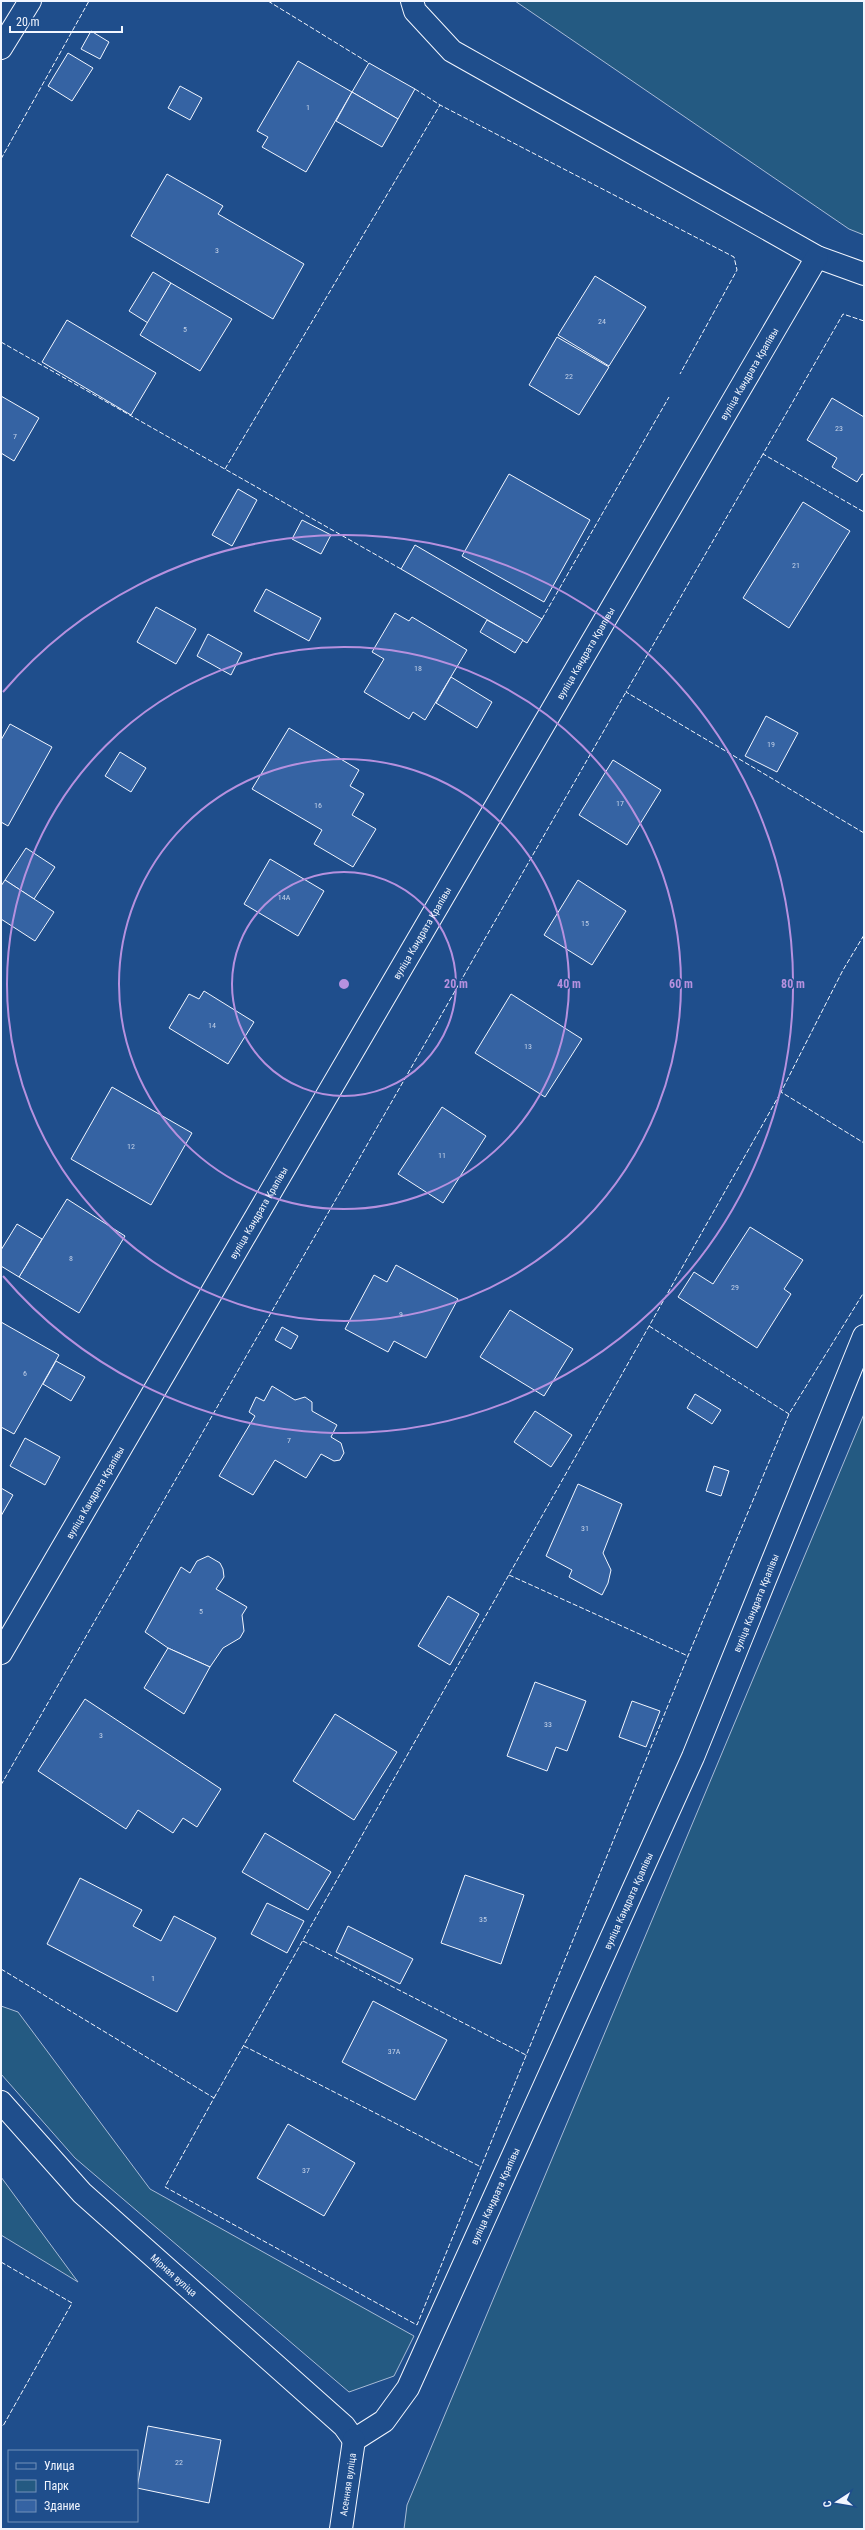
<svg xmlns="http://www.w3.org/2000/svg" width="865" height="2530" font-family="'Roboto Condensed',sans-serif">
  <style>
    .green { fill: #245a82; stroke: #a8bbd7 }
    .building { fill: #3563a3; stroke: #f2f6ff }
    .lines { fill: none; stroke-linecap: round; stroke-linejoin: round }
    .minor-casing { stroke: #f2f6ff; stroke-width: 24 }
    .minor { stroke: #1f4e8c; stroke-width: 22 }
    .fence { stroke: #f2f6ff; stroke-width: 1; stroke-dasharray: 5 2; stroke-linecap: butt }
    .ring { fill: none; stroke: #b691df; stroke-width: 2 }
    .labels { text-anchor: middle; stroke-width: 3; stroke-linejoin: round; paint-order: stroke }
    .number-label { font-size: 8px; fill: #c3d1e8 }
    .street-label { font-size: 10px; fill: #f2f6ff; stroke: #1f4e8c }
    .centre { fill: #b691df; stroke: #1f4e8c; stroke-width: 2 }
    .ring-label { font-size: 12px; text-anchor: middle; font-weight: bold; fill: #b691df; stroke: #1f4e8c; stroke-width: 3; stroke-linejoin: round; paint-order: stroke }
  </style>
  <rect width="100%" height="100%" fill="#1f4e8c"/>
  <g class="green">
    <path d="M 515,1 L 864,1 L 864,235 L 849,229 Z"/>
    <path d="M 864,1414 L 864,2529 L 404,2529 L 407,2505 Z"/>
    <path d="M 1,2006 L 18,2012 L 150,2189 L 414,2336 L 394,2376 L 349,2392 L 75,2158 L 1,2074 Z"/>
    <path d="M 1,2177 L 78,2282 L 1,2235 Z"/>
  </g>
  <g class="building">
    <path d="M 91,31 L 109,42 L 100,59 L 81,49 Z"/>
    <path d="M 68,53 L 93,68 L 72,101 L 48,86 Z"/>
    <path d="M 298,61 L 352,92 L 306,172 L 262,147 L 268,137 L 257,131 Z"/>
    <path d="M 369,63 L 415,89 L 398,119 L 352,92 Z"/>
    <path d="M 180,86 L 202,98 L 190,120 L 168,108 Z"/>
    <path d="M 352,92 L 398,119 L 382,147 L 336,121 Z"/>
    <path d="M 167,174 L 223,206 L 218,214 L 304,264 L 273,319 L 131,236 Z"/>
    <path d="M 153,272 L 171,283 L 148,323 L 129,311 Z"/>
    <path d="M 595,276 L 646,307 L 609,366 L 558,335 Z"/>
    <path d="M 171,283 L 232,319 L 200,371 L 140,335 Z"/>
    <path d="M 67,320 L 156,373 L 131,415 L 42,362 Z"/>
    <path d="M 557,337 L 609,367 L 579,415 L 529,385 Z"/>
    <path d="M 1,396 L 39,418 L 14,461 L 1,453 Z"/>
    <path d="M 832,398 L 864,417 L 864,475 L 862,474 L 857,482 L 832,467 L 837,458 L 807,440 Z"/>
    <path d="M 509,474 L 590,520 L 544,602 L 462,556 Z"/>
    <path d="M 238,489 L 257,500 L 232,546 L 212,535 Z"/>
    <path d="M 803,502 L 850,531 L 789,628 L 743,598 Z"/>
    <path d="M 302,520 L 331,535 L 321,554 L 292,539 Z"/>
    <path d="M 415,545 L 542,619 L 527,643 L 401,569 Z"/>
    <path d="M 266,589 L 321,618 L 309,641 L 254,611 Z"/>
    <path d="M 156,607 L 196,629 L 176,664 L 137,642 Z"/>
    <path d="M 395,613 L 409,621 L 412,617 L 467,650 L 425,720 L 413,712 L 409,719 L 364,692 L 384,659 L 372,652 Z"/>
    <path d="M 487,620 L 523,640 L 515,653 L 480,632 Z"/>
    <path d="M 208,634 L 242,653 L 231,675 L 197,656 Z"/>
    <path d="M 451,677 L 492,702 L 477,728 L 436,703 Z"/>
    <path d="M 766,716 L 798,733 L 777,772 L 745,756 Z"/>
    <path d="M 10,724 L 52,747 L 8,826 L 1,822 L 1,740 Z"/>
    <path d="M 289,728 L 359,770 L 350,786 L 364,794 L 352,815 L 376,829 L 353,867 L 314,844 L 322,830 L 252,789 Z"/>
    <path d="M 120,752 L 146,768 L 131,792 L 105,776 Z"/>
    <path d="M 613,760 L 661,790 L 627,845 L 579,815 Z"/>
    <path d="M 26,848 L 55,867 L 34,899 L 5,880 Z"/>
    <path d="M 270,859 L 324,891 L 298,936 L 244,904 Z"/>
    <path d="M 5,880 L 54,912 L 35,941 L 1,919 L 1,886 Z"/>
    <path d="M 578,880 L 626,911 L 592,965 L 544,935 Z"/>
    <path d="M 204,991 L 254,1022 L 228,1064 L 169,1028 L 189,994 L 199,999 Z"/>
    <path d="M 511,994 L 582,1039 L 545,1097 L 475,1053 Z"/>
    <path d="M 112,1087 L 192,1133 L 151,1205 L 71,1159 Z"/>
    <path d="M 442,1107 L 486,1136 L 443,1203 L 398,1174 Z"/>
    <path d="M 67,1199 L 125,1236 L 79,1313 L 19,1277 Z"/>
    <path d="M 17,1224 L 42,1239 L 19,1277 L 1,1266 L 1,1250 Z"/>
    <path d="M 750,1227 L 803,1260 L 784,1289 L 791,1294 L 757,1348 L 678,1297 L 694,1272 L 713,1284 Z"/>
    <path d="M 396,1265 L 458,1299 L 426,1358 L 394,1341 L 388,1352 L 345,1329 L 374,1275 L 387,1282 Z"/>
    <path d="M 510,1310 L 573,1349 L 544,1396 L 480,1357 Z"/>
    <path d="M 1,1322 L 59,1355 L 14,1434 L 1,1427 Z"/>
    <path d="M 282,1327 L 298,1336 L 291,1349 L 275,1340 Z"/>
    <path d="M 56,1361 L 85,1377 L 71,1401 L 43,1384 Z"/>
    <path d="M 272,1386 L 295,1400 L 305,1397 L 312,1402 L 312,1411 L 337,1425 L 331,1437 L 341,1443 L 344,1453 L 340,1460 L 334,1461 L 321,1454 L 306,1478 L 275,1460 L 253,1495 L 219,1476 L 255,1416 L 249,1412 L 256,1397 L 264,1401 Z"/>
    <path d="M 695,1394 L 721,1410 L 712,1424 L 687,1408 Z"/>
    <path d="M 535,1411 L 572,1435 L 551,1467 L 514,1442 Z"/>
    <path d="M 25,1438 L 60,1457 L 45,1485 L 10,1466 Z"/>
    <path d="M 714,1466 L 729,1471 L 721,1496 L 706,1491 Z"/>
    <path d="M 578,1484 L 622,1504 L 603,1553 L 611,1570 L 608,1583 L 602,1595 L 569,1577 L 572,1570 L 546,1556 Z"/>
    <path d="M 1,1488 L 13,1495 L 1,1516 Z"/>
    <path d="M 208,1556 L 220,1563 L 223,1569 L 224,1577 L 216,1589 L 247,1607 L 242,1615 L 244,1631 L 240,1638 L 223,1648 L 210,1667 L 168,1648 L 145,1632 L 181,1567 L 190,1573 L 197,1561 Z"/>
    <path d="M 448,1596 L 479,1614 L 450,1665 L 418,1646 Z"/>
    <path d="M 168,1648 L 210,1667 L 184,1714 L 144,1688 Z"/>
    <path d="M 535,1682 L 586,1701 L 567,1751 L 556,1747 L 547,1771 L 507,1756 Z"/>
    <path d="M 85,1699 L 221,1789 L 197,1827 L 183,1818 L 173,1833 L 138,1810 L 126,1829 L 38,1771 Z"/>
    <path d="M 632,1701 L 660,1711 L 646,1747 L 619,1737 Z"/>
    <path d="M 335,1714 L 397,1752 L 354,1820 L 293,1781 Z"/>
    <path d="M 265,1833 L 331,1872 L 308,1910 L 242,1872 Z"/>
    <path d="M 465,1875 L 524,1895 L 501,1964 L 441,1943 Z"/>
    <path d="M 80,1878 L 142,1910 L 133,1926 L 161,1941 L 174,1916 L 216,1938 L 177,2012 L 47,1944 Z"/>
    <path d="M 267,1903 L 304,1921 L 287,1953 L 251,1934 Z"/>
    <path d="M 348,1926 L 413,1959 L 400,1984 L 336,1952 Z"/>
    <path d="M 373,2001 L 447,2040 L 415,2100 L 342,2062 Z"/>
    <path d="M 288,2124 L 355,2163 L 324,2216 L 257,2178 Z"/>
    <path d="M 148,2426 L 221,2440 L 209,2503 L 137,2488 Z"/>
  </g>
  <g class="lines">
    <defs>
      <g id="minor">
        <path d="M 412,1 L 415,11 L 452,51 L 817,257 L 864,274"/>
        <path d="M 1,48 L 30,1"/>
        <path id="s1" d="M 1,1653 L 817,257"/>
        <path id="s2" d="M 1,2102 L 82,2193 L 344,2426 L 354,2440"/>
        <path id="s3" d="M 354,2440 L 384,2421 L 408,2388 L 693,1757 L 864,1336"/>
        <path id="s4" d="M 341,2529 L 354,2440"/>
      </g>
    </defs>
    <use href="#minor" class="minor-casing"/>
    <use href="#minor" class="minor"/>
    <g class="fence">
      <path d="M 268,1 L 369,63"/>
      <path d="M 415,89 L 440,105 L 734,257 L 737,270 L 680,374"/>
      <path d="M 1,159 L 89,1"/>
      <path d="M 864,321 L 843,314 L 763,454 L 864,512"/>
      <path d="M 1,342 L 401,569"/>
      <path d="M 763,454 L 626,692 L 864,833"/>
      <path d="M 225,469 L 440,105"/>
      <path d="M 542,619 L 669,397"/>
      <path d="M 864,935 L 843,970 L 781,1092 L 864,1143"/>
      <path d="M 649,1326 L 789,1414"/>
      <path d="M 509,1575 L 688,1656"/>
      <path d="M 1,1785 L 626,692"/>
      <path d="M 303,1941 L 526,2055"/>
      <path d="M 1,1969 L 214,2098 L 165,2187 L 417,2325 L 688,1656 L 789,1414 L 864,1292"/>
      <path d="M 244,2046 L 481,2167"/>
      <path d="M 214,2098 L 781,1092"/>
      <path d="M 1,2262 L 72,2303 L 3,2426 L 1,2424"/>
    </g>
  </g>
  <g class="ring">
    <circle cx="344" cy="984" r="112"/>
    <circle cx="344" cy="984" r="225"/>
    <circle cx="344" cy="984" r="337"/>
    <path d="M3 692A449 449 0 1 1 3 1276"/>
  </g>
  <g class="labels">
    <g class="number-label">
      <text x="308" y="110">1</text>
      <text x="217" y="253">3</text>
      <text x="602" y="324">24</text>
      <text x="185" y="332">5</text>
      <text x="569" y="379">22</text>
      <text x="839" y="431">23</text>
      <text x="15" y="439">7</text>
      <text x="796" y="568">21</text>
      <text x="418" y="671">18</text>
      <text x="771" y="747">19</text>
      <text x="620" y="806">17</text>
      <text x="318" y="808">16</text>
      <text x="284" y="900">14А</text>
      <text x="585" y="926">15</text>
      <text x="212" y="1028">14</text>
      <text x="528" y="1049">13</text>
      <text x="131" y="1149">12</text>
      <text x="442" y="1158">11</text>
      <text x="71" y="1261">8</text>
      <text x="735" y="1290">29</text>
      <text x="401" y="1317">9</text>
      <text x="25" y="1376">6</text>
      <text x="289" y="1443">7</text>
      <text x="585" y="1531">31</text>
      <text x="201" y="1614">5</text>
      <text x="548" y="1727">33</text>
      <text x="101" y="1738">3</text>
      <text x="483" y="1922">35</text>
      <text x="153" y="1981">1</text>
      <text x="394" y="2054">37А</text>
      <text x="306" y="2173">37</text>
      <text x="179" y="2465">22</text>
    </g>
    <g class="street-label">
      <text dy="4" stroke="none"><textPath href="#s1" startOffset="1482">вуліца Кандрата Крапівы</textPath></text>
      <text dy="4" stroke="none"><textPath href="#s1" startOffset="1158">вуліца Кандрата Крапівы</textPath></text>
      <text dy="4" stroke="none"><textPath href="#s1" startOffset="834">вуліца Кандрата Крапівы</textPath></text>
      <text dy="4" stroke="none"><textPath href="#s1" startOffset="510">вуліца Кандрата Крапівы</textPath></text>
      <text dy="4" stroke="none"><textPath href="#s1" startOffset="186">вуліца Кандрата Крапівы</textPath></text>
      <text dy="4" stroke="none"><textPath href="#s3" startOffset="935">вуліца Кандрата Крапівы</textPath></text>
      <text dy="4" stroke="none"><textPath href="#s3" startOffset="611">вуліца Кандрата Крапівы</textPath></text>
      <text dy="4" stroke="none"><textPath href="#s3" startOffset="287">вуліца Кандрата Крапівы</textPath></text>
      <text dy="4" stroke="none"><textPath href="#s2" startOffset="245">Мірная вуліца</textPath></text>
      <text dy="4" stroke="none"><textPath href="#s4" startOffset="45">Асенняя вуліца</textPath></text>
    </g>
  </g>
  <circle cx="344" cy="984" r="6" class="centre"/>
  <g class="ring-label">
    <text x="456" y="988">20 m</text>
    <text x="569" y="988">40 m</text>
    <text x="681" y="988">60 m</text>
    <text x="793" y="988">80 m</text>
  </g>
  <rect width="865" height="2530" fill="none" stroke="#f2f6ff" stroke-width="4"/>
  <rect x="8" y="2450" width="130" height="72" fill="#1f4e8c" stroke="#7391ba"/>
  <rect x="16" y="2463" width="20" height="6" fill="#1f4e8c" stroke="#7391ba"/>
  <text x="44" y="2470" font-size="12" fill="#f2f6ff">Улица</text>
  <rect x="16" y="2480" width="20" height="12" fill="#245a82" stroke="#7391ba"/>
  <text x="44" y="2490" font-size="12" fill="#f2f6ff">Парк</text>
  <rect x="16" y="2500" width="20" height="12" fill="#3563a3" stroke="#7391ba"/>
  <text x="44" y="2510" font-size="12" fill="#f2f6ff">Здание</text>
  <g transform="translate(837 2502) rotate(258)" stroke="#1f4e8c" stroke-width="3" paint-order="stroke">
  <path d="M0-3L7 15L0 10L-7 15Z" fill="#f2f6ff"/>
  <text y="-6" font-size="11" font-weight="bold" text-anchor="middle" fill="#f2f6ff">С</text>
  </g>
  <path d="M10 26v6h112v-6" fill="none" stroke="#f2f6ff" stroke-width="2"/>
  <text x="16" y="26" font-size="12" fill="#f2f6ff" stroke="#1f4e8c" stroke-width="3" paint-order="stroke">20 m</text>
</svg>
